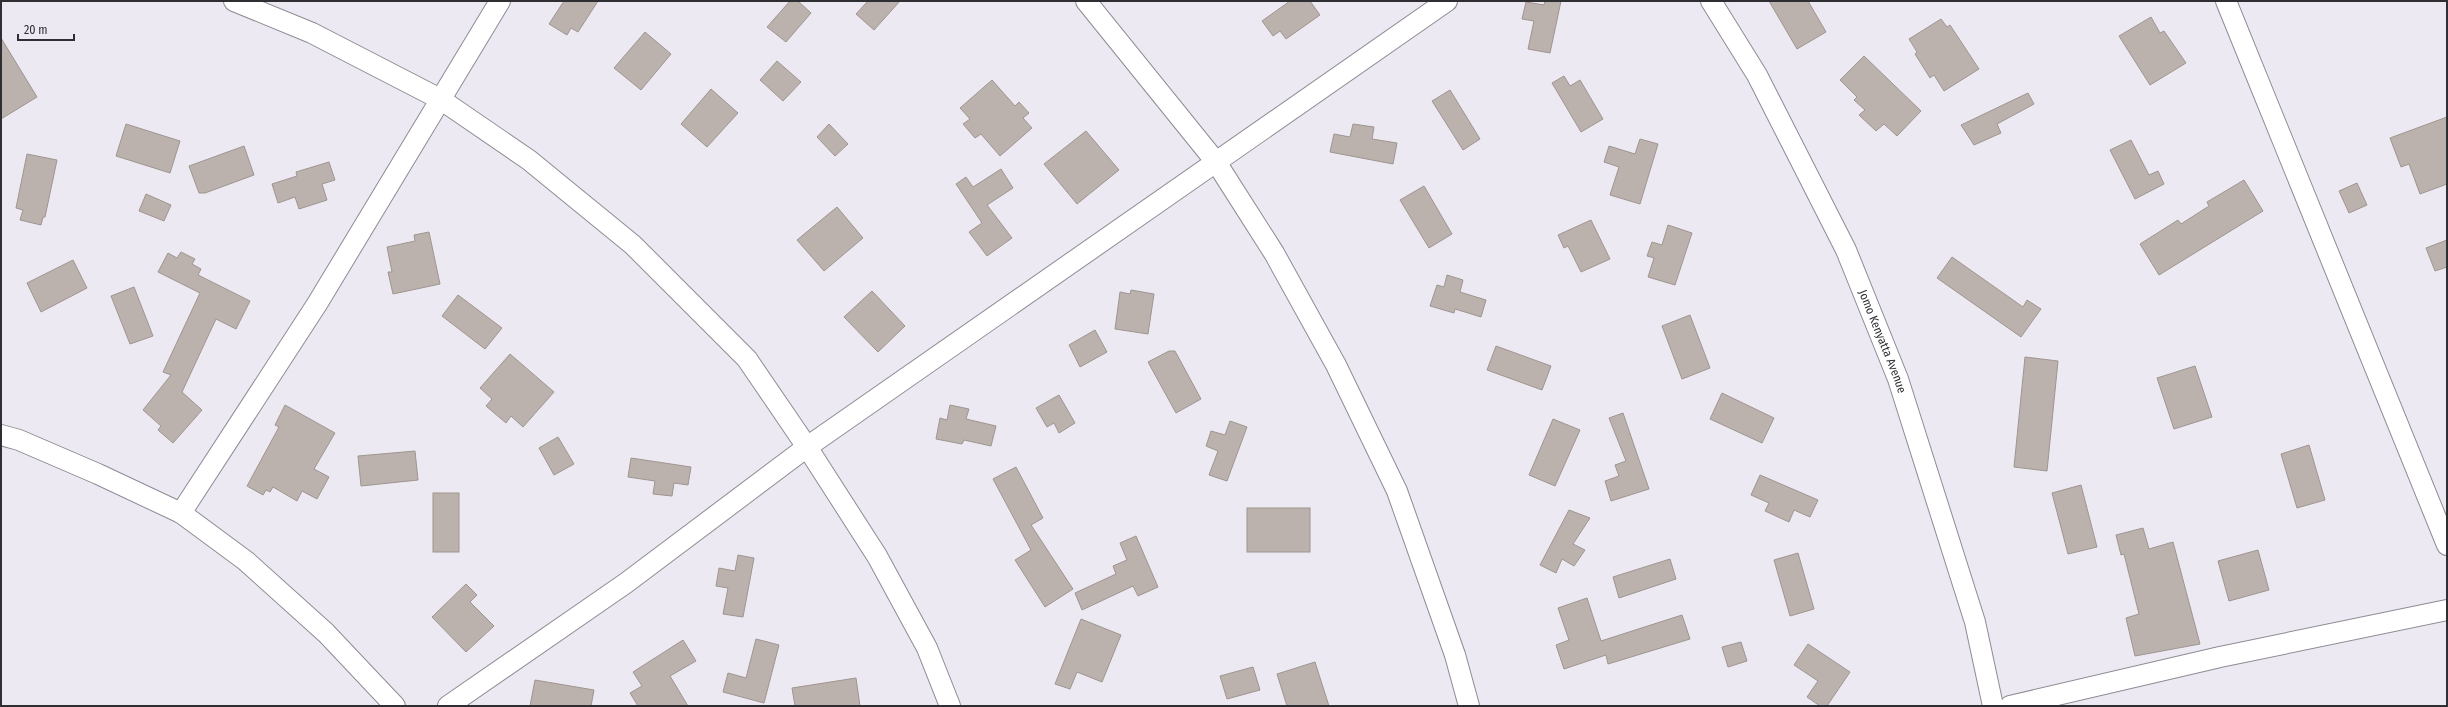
<svg xmlns="http://www.w3.org/2000/svg" width="2448" height="707" font-family="'Fira Sans Condensed',sans-serif">
  <style>
    .building { fill: #bcb2ad; stroke: #9f9590 }
    .lines { fill: none; stroke-linecap: round; stroke-linejoin: round }
    .street-casing { stroke: #8e8b94; stroke-width: 22 }
    .street { stroke: #fff; stroke-width: 20 }
    .labels { text-anchor: middle; stroke-width: 4; stroke-linejoin: round; paint-order: stroke }
    .street-label { font-size: 12px; fill: #2f2e32; stroke: #ece9f3 }
  </style>
  <rect width="100%" height="100%" fill="#ece9f3"/>
  <g class="building">
    <path d="M 564,1 L 598,1 L 578,32 L 571,28 L 567,35 L 549,24 Z"/>
    <path d="M 790,1 L 798,1 L 811,13 L 786,42 L 767,27 Z"/>
    <path d="M 868,1 L 900,1 L 874,30 L 856,14 Z"/>
    <path d="M 1290,1 L 1310,1 L 1320,15 L 1286,39 L 1280,31 L 1273,36 L 1262,21 Z"/>
    <path d="M 1545,1 L 1561,1 L 1550,53 L 1528,49 L 1534,21 L 1522,19 L 1526,2 L 1544,5 Z"/>
    <path d="M 1769,1 L 1808,1 L 1826,32 L 1797,49 Z"/>
    <path d="M 2151,17 L 2160,33 L 2164,31 L 2186,63 L 2150,85 L 2119,36 Z"/>
    <path d="M 1941,19 L 1947,27 L 1950,25 L 1979,69 L 1944,91 L 1934,75 L 1930,78 L 1915,54 L 1917,52 L 1909,39 Z"/>
    <path d="M 645,32 L 671,54 L 641,90 L 614,68 Z"/>
    <path d="M 1,38 L 37,97 L 1,119 Z"/>
    <path d="M 1864,56 L 1921,111 L 1897,136 L 1884,124 L 1876,131 L 1859,115 L 1865,110 L 1854,100 L 1857,97 L 1840,80 Z"/>
    <path d="M 777,61 L 801,82 L 783,101 L 760,80 Z"/>
    <path d="M 1564,76 L 1570,86 L 1580,80 L 1603,119 L 1581,132 L 1552,83 Z"/>
    <path d="M 992,80 L 1015,106 L 1019,102 L 1029,113 L 1023,118 L 1032,128 L 1000,156 L 981,134 L 975,138 L 963,124 L 970,119 L 960,108 Z"/>
    <path d="M 711,89 L 738,113 L 707,147 L 681,124 Z"/>
    <path d="M 1450,90 L 1480,139 L 1463,150 L 1432,101 Z"/>
    <path d="M 2028,93 L 2034,104 L 1997,124 L 2001,133 L 1974,145 L 1961,125 Z"/>
    <path d="M 2447,117 L 2447,184 L 2420,194 L 2409,164 L 2401,167 L 2390,138 Z"/>
    <path d="M 126,124 L 180,141 L 170,173 L 116,156 Z"/>
    <path d="M 829,124 L 848,144 L 835,156 L 817,137 Z"/>
    <path d="M 1353,124 L 1374,127 L 1372,139 L 1397,143 L 1393,164 L 1330,152 L 1334,134 L 1350,137 Z"/>
    <path d="M 1086,131 L 1119,170 L 1077,204 L 1044,164 Z"/>
    <path d="M 1640,139 L 1658,144 L 1640,204 L 1610,195 L 1619,167 L 1604,162 L 1609,146 L 1635,154 Z"/>
    <path d="M 2131,140 L 2149,175 L 2158,171 L 2164,184 L 2135,199 L 2110,150 Z"/>
    <path d="M 244,146 L 254,175 L 205,193 L 199,193 L 189,166 Z"/>
    <path d="M 27,154 L 57,160 L 45,217 L 43,217 L 41,225 L 20,220 L 23,210 L 16,208 Z"/>
    <path d="M 329,162 L 335,180 L 322,184 L 327,200 L 299,209 L 295,197 L 278,203 L 272,184 L 297,176 L 296,172 Z"/>
    <path d="M 1001,169 L 1013,188 L 987,205 L 1012,238 L 987,256 L 969,232 L 982,223 L 956,184 L 966,177 L 973,187 Z"/>
    <path d="M 2244,180 L 2263,211 L 2159,275 L 2140,244 L 2178,220 L 2181,224 L 2209,206 L 2207,202 Z"/>
    <path d="M 2357,183 L 2367,205 L 2349,213 L 2339,191 Z"/>
    <path d="M 1424,186 L 1452,234 L 1429,248 L 1400,200 Z"/>
    <path d="M 146,194 L 171,205 L 164,221 L 139,211 Z"/>
    <path d="M 837,207 L 863,238 L 824,271 L 797,240 Z"/>
    <path d="M 1591,220 L 1610,259 L 1581,272 L 1568,246 L 1564,248 L 1558,235 Z"/>
    <path d="M 1668,225 L 1692,233 L 1675,285 L 1648,277 L 1654,258 L 1647,256 L 1652,242 L 1662,245 Z"/>
    <path d="M 429,232 L 440,284 L 393,294 L 388,272 L 392,272 L 387,247 L 415,241 L 414,235 Z"/>
    <path d="M 2447,240 L 2447,267 L 2435,271 L 2426,248 Z"/>
    <path d="M 181,252 L 195,259 L 192,264 L 201,269 L 198,275 L 250,301 L 236,329 L 216,319 L 182,392 L 202,410 L 173,443 L 158,430 L 161,426 L 143,410 L 171,375 L 163,372 L 200,293 L 158,272 L 168,253 L 177,258 Z"/>
    <path d="M 1952,257 L 2023,307 L 2027,300 L 2041,309 L 2021,337 L 1937,278 Z"/>
    <path d="M 73,260 L 87,288 L 41,312 L 27,283 Z"/>
    <path d="M 1447,275 L 1463,280 L 1460,292 L 1486,300 L 1481,317 L 1455,309 L 1454,313 L 1430,306 L 1437,285 L 1444,287 Z"/>
    <path d="M 134,287 L 153,336 L 130,344 L 111,296 Z"/>
    <path d="M 1131,290 L 1154,294 L 1148,334 L 1115,329 L 1120,292 L 1130,294 Z"/>
    <path d="M 872,291 L 905,326 L 878,352 L 844,317 Z"/>
    <path d="M 458,295 L 502,328 L 485,349 L 442,316 Z"/>
    <path d="M 1690,315 L 1710,368 L 1682,379 L 1662,326 Z"/>
    <path d="M 1095,330 L 1107,352 L 1080,367 L 1069,345 Z"/>
    <path d="M 1496,346 L 1551,366 L 1542,390 L 1487,370 Z"/>
    <path d="M 1169,351 L 1175,351 L 1201,399 L 1176,413 L 1148,362 Z"/>
    <path d="M 510,354 L 554,392 L 523,427 L 511,416 L 506,423 L 486,406 L 492,399 L 480,388 Z"/>
    <path d="M 2025,357 L 2058,361 L 2047,471 L 2014,467 Z"/>
    <path d="M 2195,366 L 2212,417 L 2174,429 L 2157,378 Z"/>
    <path d="M 1722,393 L 1774,418 L 1762,443 L 1710,419 Z"/>
    <path d="M 1059,395 L 1075,423 L 1059,433 L 1054,423 L 1047,427 L 1036,408 Z"/>
    <path d="M 285,405 L 335,433 L 314,469 L 329,477 L 317,499 L 302,491 L 297,501 L 273,487 L 270,492 L 266,490 L 263,495 L 247,486 L 279,427 L 275,425 Z"/>
    <path d="M 950,405 L 969,409 L 966,419 L 996,426 L 991,446 L 964,440 L 962,444 L 936,439 L 940,418 L 947,420 Z"/>
    <path d="M 1623,413 L 1649,489 L 1611,501 L 1605,481 L 1619,476 L 1615,465 L 1626,461 L 1609,418 Z"/>
    <path d="M 1553,419 L 1580,430 L 1555,486 L 1529,475 Z"/>
    <path d="M 1230,421 L 1247,427 L 1227,481 L 1209,475 L 1218,451 L 1206,446 L 1211,431 L 1225,435 Z"/>
    <path d="M 558,437 L 574,464 L 554,475 L 539,448 Z"/>
    <path d="M 2309,445 L 2325,500 L 2297,508 L 2281,454 Z"/>
    <path d="M 415,451 L 418,480 L 361,486 L 358,456 Z"/>
    <path d="M 631,458 L 691,467 L 688,485 L 674,483 L 672,496 L 653,494 L 655,481 L 628,477 Z"/>
    <path d="M 1016,467 L 1043,518 L 1031,525 L 1073,589 L 1045,607 L 1015,560 L 1031,550 L 993,479 Z"/>
    <path d="M 1760,475 L 1818,500 L 1810,517 L 1794,510 L 1789,522 L 1765,511 L 1769,503 L 1751,495 Z"/>
    <path d="M 2081,485 L 2097,547 L 2068,554 L 2052,493 Z"/>
    <rect x="433" y="493" width="26" height="59"/>
    <rect x="1247" y="508" width="63" height="44"/>
    <path d="M 1569,510 L 1590,518 L 1573,544 L 1585,550 L 1574,566 L 1562,559 L 1556,573 L 1540,565 Z"/>
    <path d="M 2143,528 L 2149,549 L 2173,542 L 2200,644 L 2135,656 L 2126,618 L 2139,614 L 2124,554 L 2121,555 L 2116,535 Z"/>
    <path d="M 1136,536 L 1158,587 L 1138,596 L 1133,586 L 1082,610 L 1075,593 L 1116,574 L 1113,566 L 1127,560 L 1120,543 Z"/>
    <path d="M 2258,550 L 2269,590 L 2229,601 L 2218,561 Z"/>
    <path d="M 1798,553 L 1814,609 L 1790,616 L 1774,560 Z"/>
    <path d="M 738,555 L 754,558 L 743,617 L 723,614 L 728,588 L 716,586 L 719,568 L 735,571 Z"/>
    <path d="M 1670,559 L 1676,579 L 1619,598 L 1613,577 Z"/>
    <path d="M 466,584 L 477,595 L 470,602 L 494,626 L 466,652 L 432,617 Z"/>
    <path d="M 1587,598 L 1601,641 L 1682,615 L 1690,639 L 1608,664 L 1606,655 L 1564,669 L 1556,645 L 1569,640 L 1558,608 Z"/>
    <path d="M 1081,619 L 1121,635 L 1102,682 L 1077,672 L 1070,689 L 1055,684 Z"/>
    <path d="M 756,639 L 779,645 L 764,703 L 723,692 L 728,673 L 746,678 Z"/>
    <path d="M 683,640 L 696,661 L 670,676 L 688,706 L 638,706 L 630,693 L 642,686 L 633,672 Z"/>
    <path d="M 1741,642 L 1747,661 L 1728,667 L 1722,647 Z"/>
    <path d="M 1808,644 L 1850,672 L 1827,706 L 1820,706 L 1807,697 L 1818,681 L 1794,665 Z"/>
    <path d="M 1315,662 L 1329,706 L 1287,706 L 1277,674 Z"/>
    <path d="M 1253,667 L 1260,690 L 1227,699 L 1220,676 Z"/>
    <path d="M 856,678 L 860,706 L 795,706 L 792,688 Z"/>
    <path d="M 535,680 L 594,690 L 591,706 L 530,706 Z"/>
  </g>
  <g class="lines">
    <defs>
      <g id="street">
        <path d="M 234,1 L 312,33 L 440,99 L 529,160 L 633,245 L 747,359 L 807,447 L 877,556 L 927,648 L 950,706"/>
        <path d="M 1086,1 L 1216,162 L 1274,253 L 1336,365 L 1397,491 L 1455,655 L 1469,706"/>
        <path id="s1" d="M 1711,1 L 1757,75 L 1846,250 L 1898,379 L 1975,622 L 1993,706"/>
        <path d="M 2226,1 L 2447,545"/>
        <path d="M 1,435 L 19,440 L 98,474 L 181,513 L 246,561 L 326,633 L 395,706"/>
        <path d="M 181,513 L 317,304 L 500,1"/>
        <path d="M 448,706 L 626,583 L 807,447 L 1447,1"/>
        <path d="M 2010,706 L 2220,657 L 2447,610"/>
      </g>
    </defs>
    <use href="#street" class="street-casing"/>
    <use href="#street" class="street"/>
  </g>
  <g class="labels">
    <g class="street-label">
      <text dy="4" stroke="none"><textPath href="#s1" startOffset="382">Jomo Kenyatta Avenue</textPath></text>
    </g>
  </g>
  <rect width="2448" height="707" fill="none" stroke="#2f2e32" stroke-width="4"/>
  <path d="M18 34v6h56v-6" fill="none" stroke="#2f2e32" stroke-width="2"/>
  <text x="24" y="34" font-size="12" fill="#2f2e32" stroke="#ece9f3" stroke-width="3" paint-order="stroke">20 m</text>
</svg>
